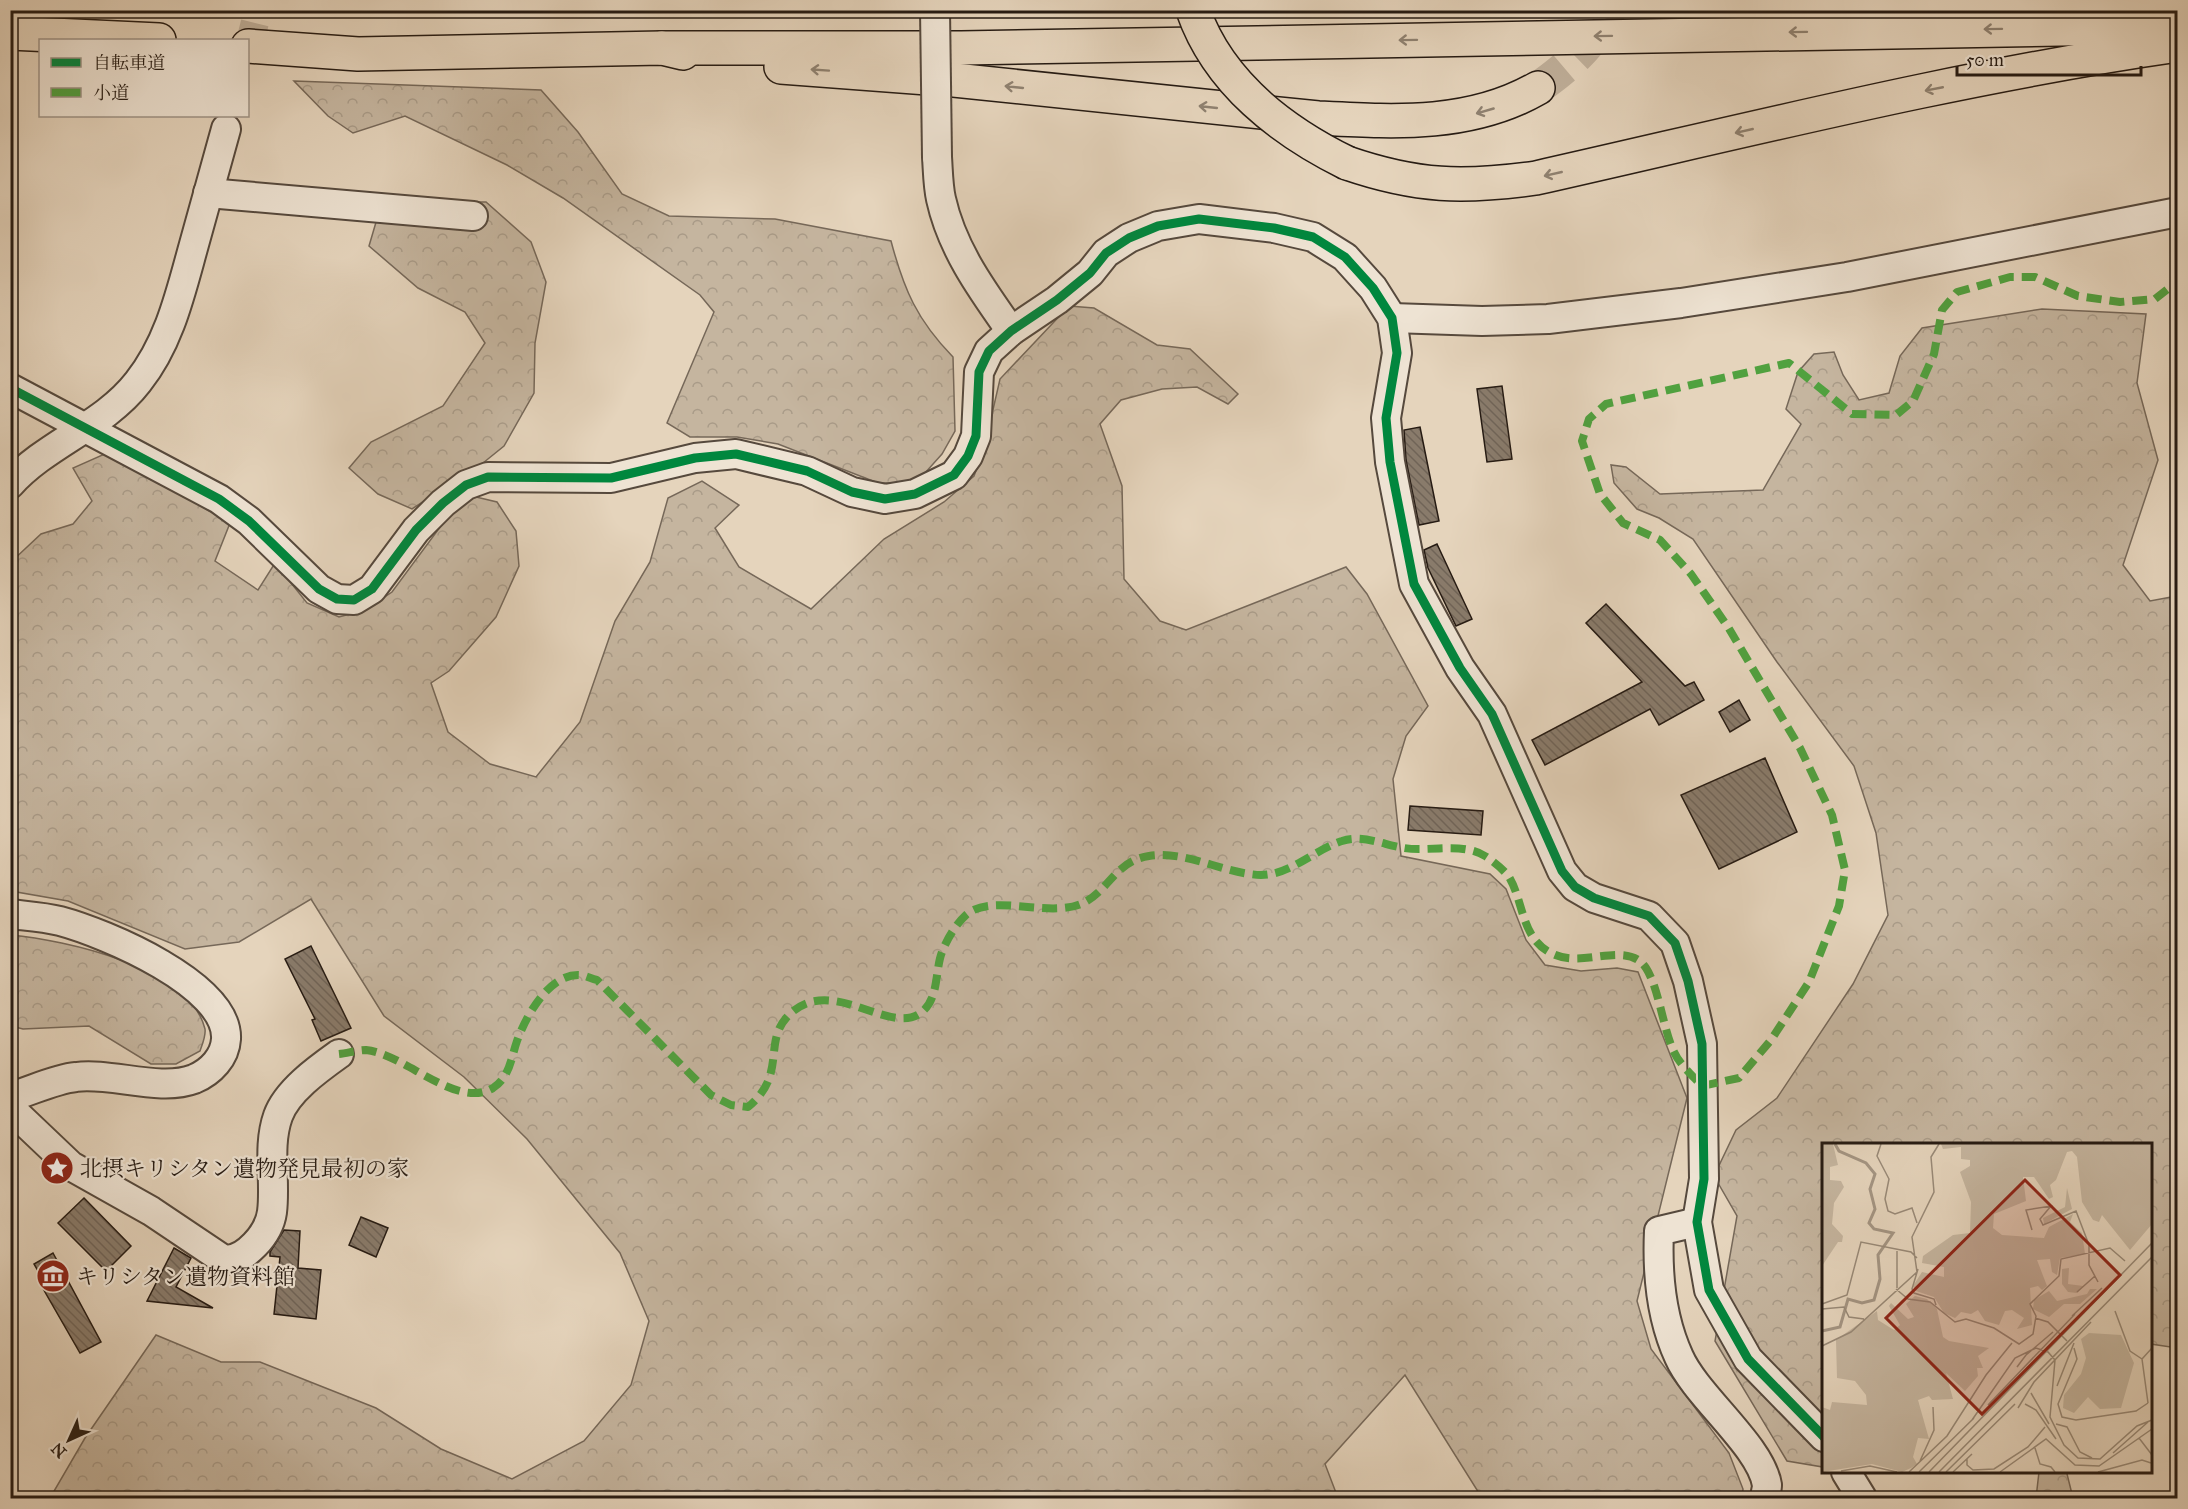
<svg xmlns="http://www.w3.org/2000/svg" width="2188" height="1509" font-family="'IM FELL Great Primer','Noto Serif JP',serif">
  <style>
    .forest { fill: url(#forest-crowns); stroke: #766859; stroke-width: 1.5 }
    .building { fill: url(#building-back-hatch); stroke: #261b13; stroke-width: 1.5 }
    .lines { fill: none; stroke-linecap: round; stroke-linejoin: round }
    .minor-tunnel { stroke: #bfaf9a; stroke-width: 28; stroke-dasharray: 28 14; stroke-linecap: butt }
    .highway-tunnel { stroke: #bfaf9a; stroke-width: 33; stroke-dasharray: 33 16; stroke-linecap: butt }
    .minor-casing { stroke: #56493d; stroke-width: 32 }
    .highway-casing { stroke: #261b13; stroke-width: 36 }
    .minor { stroke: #eee3d3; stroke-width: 28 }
    .highway { stroke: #e5d4bc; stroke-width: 33 }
    .minor-bridge-casing { stroke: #56493d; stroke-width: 32; stroke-linecap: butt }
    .highway-bridge-casing { stroke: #261b13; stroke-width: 36; stroke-linecap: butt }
    .minor-bridge { stroke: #eee3d3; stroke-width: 28 }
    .highway-bridge { stroke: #e5d4bc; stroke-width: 33 }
    .quiet { stroke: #50a13f; stroke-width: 8; stroke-dasharray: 15 8; stroke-linecap: butt }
    .cycleway-casing { stroke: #eee3d3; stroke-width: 13 }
    .cycleway { stroke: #00873e; stroke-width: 9 }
    .oneway { stroke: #8f8170 }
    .labels { text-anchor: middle; stroke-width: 4.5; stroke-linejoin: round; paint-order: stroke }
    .poi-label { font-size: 22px; fill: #261b13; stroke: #eee3d3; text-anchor: start }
    .inset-river { fill: none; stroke: #a49583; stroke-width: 3 }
    .inset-road { fill: none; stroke: #998a78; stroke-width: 1.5 }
    .view { fill: #8f2418; fill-opacity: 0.15; stroke: #8f2418; stroke-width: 3 }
    .inset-edge { fill: none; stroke: #261b13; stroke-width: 3 }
  </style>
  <defs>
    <pattern id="forest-crowns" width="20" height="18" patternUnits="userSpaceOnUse" patternTransform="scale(1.5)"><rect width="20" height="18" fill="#c5b59f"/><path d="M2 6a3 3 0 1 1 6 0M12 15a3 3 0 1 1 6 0" fill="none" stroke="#a99b88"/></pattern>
    <pattern id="building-back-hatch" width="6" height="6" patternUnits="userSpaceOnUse" patternTransform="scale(1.5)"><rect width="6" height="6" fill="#897b6b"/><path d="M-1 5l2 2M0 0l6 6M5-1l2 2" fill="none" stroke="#706457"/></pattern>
  </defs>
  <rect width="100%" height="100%" fill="#e5d4bc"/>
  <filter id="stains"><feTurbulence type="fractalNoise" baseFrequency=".00333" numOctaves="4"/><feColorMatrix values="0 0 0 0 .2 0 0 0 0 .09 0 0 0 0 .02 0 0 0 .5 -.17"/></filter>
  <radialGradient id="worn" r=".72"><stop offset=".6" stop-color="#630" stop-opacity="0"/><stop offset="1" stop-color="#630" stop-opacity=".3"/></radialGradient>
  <g class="forest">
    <path d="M 294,81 L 541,90 L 578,132 L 622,194 L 669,216 L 775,219 L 891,241 C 904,290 917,320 953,357 L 955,431 L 942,454 L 925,473 L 905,483 L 878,483 L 778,444 L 737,437 L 690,437 L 667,423 L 714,312 L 700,295 L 563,198 L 507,165 L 405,116 L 353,133 L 328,116 Z"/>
    <path d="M 434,202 L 486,202 L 531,242 L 546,282 L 535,343 L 534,393 L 504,446 L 483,463 L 412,509 L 378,494 L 349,468 L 371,442 L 443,406 L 485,343 L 465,312 L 418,288 L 369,246 L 379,212 Z"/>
    <path d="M 1069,306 L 1094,308 L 1157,345 L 1190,349 L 1238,394 L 1228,404 L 1197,387 L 1162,389 L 1121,400 L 1100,424 L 1122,486 L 1124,579 L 1160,621 L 1186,630 L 1346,567 L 1367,594 L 1428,706 L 1406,736 L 1393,779 L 1401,856 L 1490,874 L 1506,889 L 1526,940 L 1545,965 L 1581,971 L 1617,968 L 1638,972 L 1687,1098 L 1637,1301 L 1651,1349 L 1729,1453 L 1743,1489 L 1742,1498 L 1482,1498 L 1405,1375 L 1325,1464 L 1338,1498 L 50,1498 L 85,1438 L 156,1335 L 221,1362 L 260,1362 L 376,1408 L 441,1449 L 512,1479 L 584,1441 L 631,1385 L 649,1321 L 620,1253 L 527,1139 L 464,1077 L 384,1016 L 311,899 L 239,942 L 185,949 L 68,901 L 11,891 L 11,562 L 41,534 L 73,524 L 92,501 L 73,468 L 109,452 L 230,523 L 215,561 L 258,590 L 275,563 L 307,603 L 339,617 L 365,610 L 392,592 L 446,519 L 472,496 L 497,502 L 516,531 L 519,566 L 496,617 L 449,671 L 431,683 L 448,732 L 490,764 L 536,777 L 580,722 L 615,621 L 650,562 L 668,498 L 702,481 L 739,505 L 715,528 L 739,567 L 811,609 L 884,539 L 944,502 L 974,476 L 984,449 L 1000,379 Z"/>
    <path d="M 2042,309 L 2146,314 L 2137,383 L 2158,460 L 2123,565 L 2150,601 L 2177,596 L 2177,1348 L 2151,1344 L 2150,1144 L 1824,1144 L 1823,1467 L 1787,1461 L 1715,1341 L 1737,1216 L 1714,1176 L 1736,1130 L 1777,1098 L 1853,984 L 1888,915 L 1876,833 L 1854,766 L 1777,662 L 1693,539 L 1659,518 L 1637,509 L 1614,483 L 1611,465 L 1626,467 L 1660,494 L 1763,490 L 1801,424 L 1786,409 L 1798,372 L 1814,354 L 1834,352 L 1843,375 L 1859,400 L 1889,393 L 1900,356 L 1922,328 Z"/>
    <path d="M 10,935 C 65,940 190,967 205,1029 C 206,1036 202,1045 200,1051 L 176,1064 L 151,1064 L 89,1026 L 23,1029 L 11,1026 Z"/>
    <path d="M 2039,1472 L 2069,1472 L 2067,1474 L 2073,1498 L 2036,1498 Z"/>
  </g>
  <g class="building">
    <path d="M 1502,386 L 1512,459 L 1487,462 L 1477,389 Z"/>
    <path d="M 1420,427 L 1439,521 L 1419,525 L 1406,460 L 1404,430 Z"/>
    <path d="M 1437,544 L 1472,619 L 1456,626 L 1428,568 L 1424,550 Z"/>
    <path d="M 1606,604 L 1685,686 L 1694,682 L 1704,700 L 1659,725 L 1650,709 L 1545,765 L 1532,740 L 1642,682 L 1586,623 Z"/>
    <path d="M 1739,700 L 1750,720 L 1730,732 L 1719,712 Z"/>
    <path d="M 1765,758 L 1797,832 L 1719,869 L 1681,795 Z"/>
    <path d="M 1410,806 L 1483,811 L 1481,835 L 1408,830 Z"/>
    <path d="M 311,946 L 351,1028 L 321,1041 L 312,1020 L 315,1019 L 285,959 Z"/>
    <path d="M 84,1198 L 131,1246 L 106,1271 L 58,1223 Z"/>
    <path d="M 361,1217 L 388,1228 L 376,1257 L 349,1245 Z"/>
    <path d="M 284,1230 L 300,1231 L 298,1268 L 321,1270 L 316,1319 L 274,1314 L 280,1257 L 270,1256 L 270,1252 Z"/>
    <path d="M 174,1248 L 191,1258 L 176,1287 L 213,1308 L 147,1301 Z"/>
    <path d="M 53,1253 L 101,1342 L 80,1353 L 41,1285 L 45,1283 L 34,1264 Z"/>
  </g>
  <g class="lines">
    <path class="minor-tunnel" d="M 248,50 L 258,10"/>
    <path class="highway-tunnel" d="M 1538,88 C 1568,67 1594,44 1610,10"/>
    <defs>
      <g id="minor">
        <path d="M 937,157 C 938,171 938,186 941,199 C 952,249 982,290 1011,331"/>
        <path d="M 208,193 L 473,216"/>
        <path d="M 1392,318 L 1482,321 L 1548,319 L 1681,303 L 1847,277 L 2178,212"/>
        <path d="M 10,388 L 219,499 L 249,521 L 319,589 L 337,599 L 354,600 L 372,589 L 416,530 L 443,503 L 466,485 L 488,477 L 611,478 L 695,458 L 736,454 L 807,471 L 852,492 L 885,499 L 915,494 L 954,475 L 968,456 L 976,436 L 979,372 L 989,351 L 1011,331 L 1057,300 L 1090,273 L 1106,253 L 1129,238 L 1158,226 L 1199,219 L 1274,228 L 1313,237 L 1345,257 L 1373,288 L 1392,318 L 1397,353 L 1386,418 L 1390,462 L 1414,584 L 1460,668 L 1492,714 L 1562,871 L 1575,887 L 1594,898 L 1649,916 L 1675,943 L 1688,981 L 1702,1044 L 1704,1179 L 1697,1222 L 1709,1290 L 1748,1359 L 1824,1437"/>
        <path d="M 10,484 C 47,443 104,426 138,382 C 169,343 180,295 193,248 C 204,208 215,169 226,129"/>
        <path d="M 10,914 C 27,916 44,917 60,921 C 105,933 229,985 226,1039 C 225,1057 211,1072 194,1079 C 160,1092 110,1072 76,1077 C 55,1079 31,1091 10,1097"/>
        <path d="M 10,1108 L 71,1166 L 151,1211 L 224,1260 C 245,1261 269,1234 272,1212 C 276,1181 267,1147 278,1116 C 287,1091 318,1069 339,1054"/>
        <path d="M 1697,1222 L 1659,1231 C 1657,1274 1661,1318 1679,1357 C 1696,1396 1761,1446 1767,1485 C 1767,1489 1765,1495 1765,1498"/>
        <path d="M 1846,1472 L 1862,1498"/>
      </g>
      <g id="highway">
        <path d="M 10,33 L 159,40"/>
        <path d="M 248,46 L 358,54 L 662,48 L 683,53"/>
        <path d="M 662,48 L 961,48 L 2178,27"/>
        <path d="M 781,67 L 954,80 L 1318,118 C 1395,122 1470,127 1538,88"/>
        <path d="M 1347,163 C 1417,187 1463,188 1536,178 C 1749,130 1962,76 2178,45"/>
      </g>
    </defs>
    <use href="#minor" class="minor-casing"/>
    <use href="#highway" class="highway-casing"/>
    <use href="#minor" class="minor"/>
    <use href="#highway" class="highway"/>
    <defs>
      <path id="minor-bridge" d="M 935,10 L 937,157"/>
      <path id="highway-bridge" d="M 1193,10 C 1218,82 1282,131 1347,163"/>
    </defs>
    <use href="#minor-bridge" class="minor-bridge-casing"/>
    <use href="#highway-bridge" class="highway-bridge-casing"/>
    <use href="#minor-bridge" class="minor-bridge"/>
    <use href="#highway-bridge" class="highway-bridge"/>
    <path class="quiet" d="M 339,1054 C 348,1053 358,1050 366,1050 C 405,1054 457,1110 493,1088 C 510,1077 511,1058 517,1041 C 526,1016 549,974 579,975 C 585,975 591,979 597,980 L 711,1095 L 731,1105 L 748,1107 C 787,1075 763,1043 787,1017 C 830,970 891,1040 923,1011 C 939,997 935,970 942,952 C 947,939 956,924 966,915 C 992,892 1049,919 1083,903 C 1109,891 1115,861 1149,856 C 1186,850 1224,874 1261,875 C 1290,875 1314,850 1342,841 C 1362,834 1384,845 1404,848 C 1429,852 1463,842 1485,856 C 1493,861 1504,870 1509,877 C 1524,902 1521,938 1551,953 C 1582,970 1627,939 1646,968 C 1659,988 1663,1029 1674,1052 C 1680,1065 1693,1076 1702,1086 L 1739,1078 L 1771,1040 L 1809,982 L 1839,906 L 1845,870 L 1832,815 L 1800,748 L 1728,627 L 1691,574 L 1660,540 L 1623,523 L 1600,494 L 1582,441 L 1589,419 L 1606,404 L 1789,363 L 1852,414 L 1896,415 L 1913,401 L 1934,354 L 1942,310 L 1957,292 L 2010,277 L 2035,277 L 2078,296 L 2120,302 L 2155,299 L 2178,281"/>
    <defs>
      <path id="cycleway" d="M 10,388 L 219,499 L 249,521 L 319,589 L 337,599 L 354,600 L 372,589 L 416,530 L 443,503 L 466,485 L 488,477 L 611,478 L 695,458 L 736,454 L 807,471 L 852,492 L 885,499 L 915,494 L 954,475 L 968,456 L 976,436 L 979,372 L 989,351 L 1011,331 L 1057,300 L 1090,273 L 1106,253 L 1129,238 L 1158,226 L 1199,219 L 1274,228 L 1313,237 L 1345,257 L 1373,288 L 1392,318 L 1397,353 L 1386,418 L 1390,462 L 1414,584 L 1460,668 L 1492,714 L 1562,871 L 1575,887 L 1594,898 L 1649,916 L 1675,943 L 1688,981 L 1702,1044 L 1704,1179 L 1697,1222 L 1709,1290 L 1748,1359 L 1824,1437"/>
    </defs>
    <use href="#cycleway" class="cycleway-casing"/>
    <use href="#cycleway" class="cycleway"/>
  </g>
  <defs><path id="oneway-shaft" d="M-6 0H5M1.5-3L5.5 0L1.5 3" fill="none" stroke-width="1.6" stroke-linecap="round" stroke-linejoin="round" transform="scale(1.5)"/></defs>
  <g class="oneway">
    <use href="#oneway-shaft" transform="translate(1993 29) rotate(179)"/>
    <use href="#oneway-shaft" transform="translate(1798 32) rotate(179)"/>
    <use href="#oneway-shaft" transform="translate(1603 36) rotate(179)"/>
    <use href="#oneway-shaft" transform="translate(1408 40) rotate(179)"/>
    <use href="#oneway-shaft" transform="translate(820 70) rotate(-176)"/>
    <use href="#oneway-shaft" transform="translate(1014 87) rotate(-174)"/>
    <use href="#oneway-shaft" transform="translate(1934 89) rotate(169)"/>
    <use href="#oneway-shaft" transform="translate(1208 107) rotate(-174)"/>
    <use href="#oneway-shaft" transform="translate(1485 111) rotate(164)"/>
    <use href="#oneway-shaft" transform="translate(1744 131) rotate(167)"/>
    <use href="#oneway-shaft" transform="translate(1553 174) rotate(167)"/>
  </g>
  <defs>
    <symbol id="sight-disc" viewBox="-11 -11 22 22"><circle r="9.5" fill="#8f2418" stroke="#eee3d3"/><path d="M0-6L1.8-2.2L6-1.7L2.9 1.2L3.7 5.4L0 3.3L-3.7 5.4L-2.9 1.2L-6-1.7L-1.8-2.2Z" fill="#fff"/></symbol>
    <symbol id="museum-disc" viewBox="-11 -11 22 22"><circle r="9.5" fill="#8f2418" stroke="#eee3d3"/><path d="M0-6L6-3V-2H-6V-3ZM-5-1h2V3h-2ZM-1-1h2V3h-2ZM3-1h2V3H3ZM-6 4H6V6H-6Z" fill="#fff"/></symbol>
  </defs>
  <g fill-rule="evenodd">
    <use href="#sight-disc" x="38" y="1149" width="38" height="38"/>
    <use href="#museum-disc" x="34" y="1257" width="38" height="38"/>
  </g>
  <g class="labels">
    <g class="poi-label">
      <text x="80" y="1176">北摂キリシタン遺物発見最初の家</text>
      <text x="76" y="1284">キリシタン遺物資料館</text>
    </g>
  </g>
  <g transform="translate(1822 1143)">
    <rect width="330" height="330" fill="#e5d4bc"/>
    <path d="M 0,1 L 11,1 L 16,22 L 8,24 L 8,37 L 19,38 L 22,44 L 12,60 L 10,81 L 21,93 L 20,99 L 16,99 L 0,123 ZM 119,1 L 330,1 L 330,81 L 308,107 L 280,72 L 277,79 L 271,77 L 260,59 L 255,14 L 250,8 L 245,9 L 234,37 L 228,42 L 231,54 L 227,56 L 212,34 L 201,34 L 204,58 L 172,71 L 171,85 L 180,92 L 222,95 L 227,84 L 251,71 L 248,79 L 260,90 L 263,111 L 238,115 L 235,132 L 230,129 L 228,116 L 215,117 L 225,143 L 220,147 L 216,143 L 208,145 L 210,182 L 195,186 L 202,175 L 190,167 L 183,168 L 177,182 L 163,178 L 156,167 L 149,171 L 139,169 L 133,175 L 122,170 L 112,154 L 94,148 L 91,143 L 100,129 L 122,134 L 122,124 L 100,120 L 101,113 L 131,92 L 148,90 L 149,59 L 138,29 L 148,23 L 148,17 L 139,16 L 139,4 L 121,6 ZM 245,45 L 250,66 L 222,81 L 221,75 L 243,64 ZM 247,125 L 246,141 L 261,143 L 255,150 L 246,149 L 240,141 L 240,126 ZM 268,146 L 275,146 L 258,161 L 242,161 L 227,174 L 211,166 L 212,157 L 227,148 L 235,158 L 265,151 ZM 93,153 L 105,156 L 115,166 L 121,194 L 127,198 L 167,205 L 156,213 L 161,225 L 155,225 L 156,233 L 143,248 L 124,230 L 131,256 L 110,257 L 107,253 L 96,257 L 107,296 L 96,295 L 91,314 L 95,321 L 89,325 L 80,329 L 50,321 L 0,329 L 0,264 L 8,267 L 10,259 L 45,262 L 44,252 L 33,238 L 15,235 L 14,197 L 55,168 L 56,177 L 72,187 L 78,182 L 67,163 L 69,160 L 86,176 L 92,174 L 84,161 ZM 267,190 L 299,192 L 312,220 L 299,265 L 278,266 L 266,254 L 252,270 L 241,265 L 242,252 L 259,231 L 264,215 L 259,196 Z" fill="#c5b59f"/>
    <path class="inset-river" d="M 0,188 L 18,184 L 26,156 L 40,160 L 52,157 L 58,136 L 56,112 L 71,90 L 52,86 L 47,80 L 53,66 L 48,46 L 53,31 L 44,20 L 17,8 L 13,1"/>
    <path class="inset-road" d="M 59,1 L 55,13 L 67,36 L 63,56 L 66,68 L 73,71 L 90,65 L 95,80M 210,87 L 204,67 L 229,63 L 218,76 L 221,82 L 254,68 L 267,102 L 267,122 L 276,139M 96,126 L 90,146 L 92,150 L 112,156 L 114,162M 75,145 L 75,108M 74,146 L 86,156 L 108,159 L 133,179 L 144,176 L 172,185 L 197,201 L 211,191 L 214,173 L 208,161 L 237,133 L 239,116 L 288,105 L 303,118M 255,149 L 273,133M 0,161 L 25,152 L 39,99 L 89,109 L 95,115M 0,166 L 22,164 L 27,174 L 42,176M 293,168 L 308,208 L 320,216M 250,173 L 280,145M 213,175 L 226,179 L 245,198M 0,203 L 29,189 L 95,129 L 90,94 L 112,49 L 109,14 L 117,1M 252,205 L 255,216 L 236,261 L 240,274 L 254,277 L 314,268 L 326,260M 195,224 L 204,212 L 231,189M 235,243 L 252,200M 209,250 L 227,281M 326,260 L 320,216 L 330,205M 203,261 L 214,267 L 234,296M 166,262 L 253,171M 196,265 L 212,239 L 269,179M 150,277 L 193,215 L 214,205 L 226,209 L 233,217 L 228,274 L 242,302 L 256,315 L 278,316 L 315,283 L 330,277M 234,281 L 245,284 L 258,309 L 270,315M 317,295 L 330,312M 213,305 L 218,321 L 229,324 L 233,329M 291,310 L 326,279M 145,316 L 145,322 L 151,327 L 172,326 L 206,304 L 223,284M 98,318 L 112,287 L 111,264M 19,328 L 48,323 L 75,329M 87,329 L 125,293 L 164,232 L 190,200M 97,329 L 152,275M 107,329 L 330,100M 117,329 L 330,114M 124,329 L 193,261M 131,329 L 150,311M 178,329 L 224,296 L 253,322 L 277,323 L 330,286M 276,329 L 320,317 L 329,320"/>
    <path class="view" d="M 203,37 L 298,132 L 160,271 L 64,175 Z"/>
    <rect width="330" height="330" class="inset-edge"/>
  </g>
  <rect width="2188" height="1509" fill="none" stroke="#e5d4bc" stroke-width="36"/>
  <rect x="12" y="12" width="2164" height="1485" fill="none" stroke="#261b13" stroke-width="3"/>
  <rect x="18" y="18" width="2152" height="1473" fill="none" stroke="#261b13" stroke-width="1.5"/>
  <rect x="39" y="39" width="210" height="78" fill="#eee3d3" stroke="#9e9386" stroke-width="1.5"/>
  <rect x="51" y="58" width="30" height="9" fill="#00873e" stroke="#9e9386" stroke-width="1.5"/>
  <text x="93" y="69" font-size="18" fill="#261b13">自転車道</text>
  <rect x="51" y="88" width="30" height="9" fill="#50a13f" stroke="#9e9386" stroke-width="1.5"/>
  <text x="93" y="99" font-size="18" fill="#261b13">小道</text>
  <g transform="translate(69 1440) rotate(225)" stroke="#eee3d3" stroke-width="4.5" paint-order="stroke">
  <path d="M0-4.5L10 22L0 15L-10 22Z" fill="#261b13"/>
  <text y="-9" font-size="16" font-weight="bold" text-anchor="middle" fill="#261b13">N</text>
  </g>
  <path d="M1957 66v9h184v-9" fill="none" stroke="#261b13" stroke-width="3"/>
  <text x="1966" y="66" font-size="18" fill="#261b13" stroke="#eee3d3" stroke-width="4.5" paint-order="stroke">50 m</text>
  <rect width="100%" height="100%" filter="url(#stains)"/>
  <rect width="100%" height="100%" fill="url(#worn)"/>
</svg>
